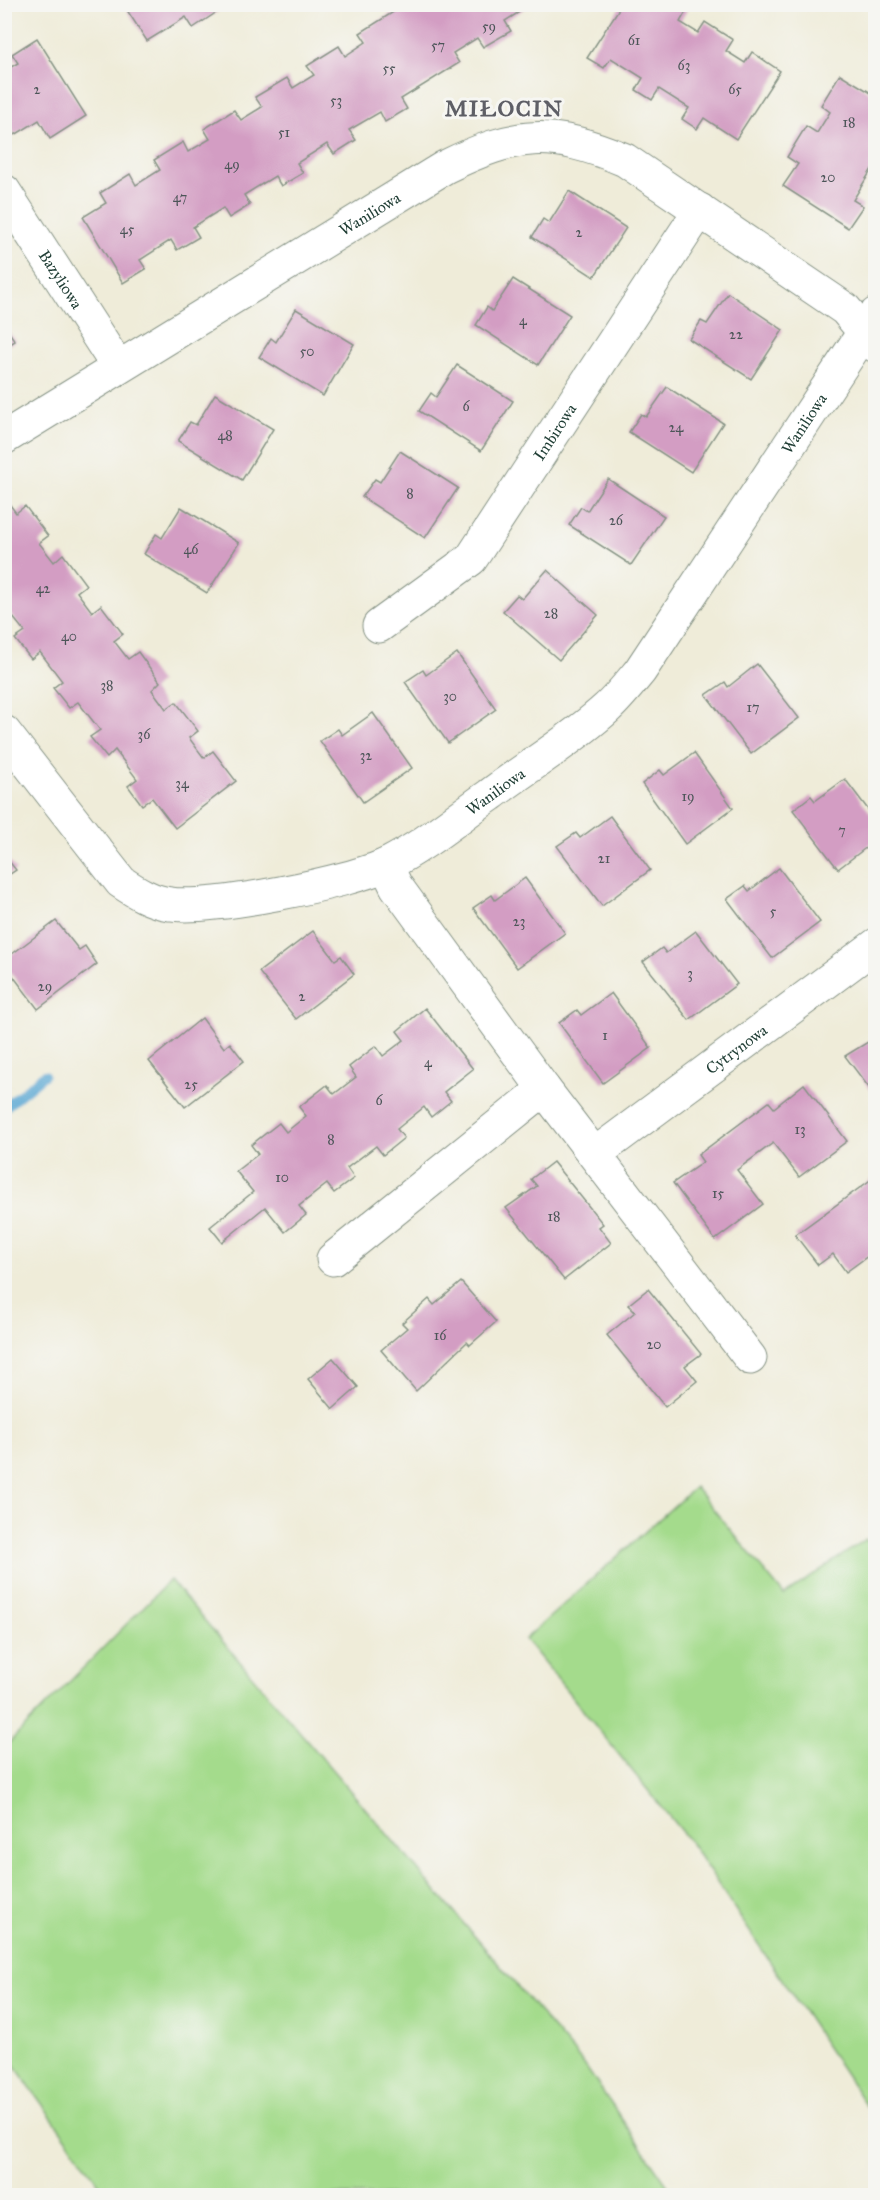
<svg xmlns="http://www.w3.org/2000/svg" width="880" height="2200" font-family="'IM FELL Great Primer',serif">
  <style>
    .green { fill: #a4db8c; stroke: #628c60; stroke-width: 1.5 }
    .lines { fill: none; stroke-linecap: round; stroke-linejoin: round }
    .stream { stroke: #5aa7d3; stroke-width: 10 }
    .building { fill: #d39dc3 }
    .minor-casing { stroke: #879486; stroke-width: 35 }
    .minor { stroke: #fff; stroke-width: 33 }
    .labels { text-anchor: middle; stroke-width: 6; stroke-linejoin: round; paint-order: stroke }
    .number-label { font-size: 14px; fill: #4c5558 }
    .street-label { font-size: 16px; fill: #1f3d34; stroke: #f6f6f2 }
    .district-label { font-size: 22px; font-weight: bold; letter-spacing: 1.5px; fill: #5e5f66; stroke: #f6f6f2 }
  </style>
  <rect width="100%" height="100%" fill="#f6f6f2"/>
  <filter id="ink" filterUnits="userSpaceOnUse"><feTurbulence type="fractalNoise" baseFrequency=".0167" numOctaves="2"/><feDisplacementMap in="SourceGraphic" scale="12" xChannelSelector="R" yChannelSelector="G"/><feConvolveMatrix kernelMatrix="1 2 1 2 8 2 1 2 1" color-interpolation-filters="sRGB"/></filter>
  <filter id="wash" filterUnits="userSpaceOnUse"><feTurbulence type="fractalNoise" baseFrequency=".008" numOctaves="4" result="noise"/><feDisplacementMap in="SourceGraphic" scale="24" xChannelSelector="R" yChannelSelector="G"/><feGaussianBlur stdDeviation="1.35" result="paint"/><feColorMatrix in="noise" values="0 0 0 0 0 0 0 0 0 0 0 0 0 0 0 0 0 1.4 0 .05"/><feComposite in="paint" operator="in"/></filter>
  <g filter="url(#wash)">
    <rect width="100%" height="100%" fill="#efecd9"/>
    <g class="green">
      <path d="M 695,1487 L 784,1595 L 866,1539 L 875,1553 L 875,2119 L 690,1842 L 525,1639 Z"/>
      <path d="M 170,1580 L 583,2063 L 674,2195 L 107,2195 L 5,2052 L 5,1747 Z"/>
    </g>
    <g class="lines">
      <path class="stream" d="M 4,1108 L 44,1075"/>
    </g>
    <g id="blocks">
      <g class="building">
        <path d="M 123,4 L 229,4 L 193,28 L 186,17 L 147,41 Z"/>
        <path d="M 406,4 L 532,4 L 505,21 L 511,31 L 483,47 L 477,38 L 453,53 L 459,63 L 401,99 L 407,109 L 385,122 L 380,112 L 349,130 L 356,140 L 334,154 L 327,144 L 297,163 L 303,173 L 281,186 L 275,176 L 244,195 L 250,205 L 229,218 L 223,208 L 193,227 L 199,237 L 177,250 L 171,240 L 140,260 L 146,269 L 123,283 L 83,217 L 106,203 L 100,193 L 130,174 L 136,185 L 160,170 L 154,160 L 183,142 L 188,152 L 210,139 L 204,129 L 234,110 L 241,120 L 262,107 L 255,97 L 287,78 L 293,88 L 314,75 L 307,66 L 339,46 L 345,56 L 366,42 L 360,33 Z"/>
        <path d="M 622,4 L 679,4 L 687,10 L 680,22 L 698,33 L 705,22 L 733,40 L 726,51 L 745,63 L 752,52 L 780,71 L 736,139 L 704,118 L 697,129 L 682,119 L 689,108 L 659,89 L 652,100 L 636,90 L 643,78 L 611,58 L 604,68 L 587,58 Z"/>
        <path d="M 37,38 L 86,116 L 50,139 L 39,120 L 15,135 L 4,118 L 9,113 L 4,106 L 4,71 L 18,63 L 12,54 Z"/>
        <path d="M 840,74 L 876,96 L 876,171 L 872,169 L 853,200 L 863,206 L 848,228 L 783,186 L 798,164 L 787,157 L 806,126 L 817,133 L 830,112 L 821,105 Z"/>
        <path d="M 569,191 L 626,228 L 594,277 L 532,237 L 543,219 L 549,223 Z"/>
        <path d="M 513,279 L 570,315 L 538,365 L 476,325 L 487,307 L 492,311 Z"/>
        <path d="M 728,293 L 783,330 L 751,379 L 689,339 L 701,321 L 707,324 Z"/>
        <path d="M 296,309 L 354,344 L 323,396 L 259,357 L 271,338 L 276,342 Z"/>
        <path d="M 4,325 L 15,341 L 4,348 Z"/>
        <path d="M 457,365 L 513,401 L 481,451 L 419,411 L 431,393 L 436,397 Z"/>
        <path d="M 667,387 L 723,423 L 691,472 L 629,432 L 641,414 L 646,417 Z"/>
        <path d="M 215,394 L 273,429 L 242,480 L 178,441 L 190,422 L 196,425 Z"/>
        <path d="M 400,451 L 458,488 L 425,538 L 362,497 L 375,479 L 380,482 Z"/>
        <path d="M 608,479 L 664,516 L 631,565 L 569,525 L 581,507 L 587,511 Z"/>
        <path d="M 4,497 L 16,513 L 25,506 L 48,536 L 39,543 L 54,562 L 63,554 L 86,585 L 77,592 L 92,612 L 101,605 L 123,634 L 114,641 L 128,659 L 138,652 L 160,682 L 152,690 L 166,709 L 176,702 L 198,731 L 189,738 L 204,758 L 213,751 L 236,781 L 175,828 L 152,798 L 142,805 L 128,786 L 137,779 L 115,750 L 107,758 L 90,737 L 100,730 L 78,702 L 69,708 L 53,688 L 62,681 L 40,652 L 31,659 L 15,639 L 25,632 L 4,606 Z"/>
        <path d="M 181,507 L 239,543 L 207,593 L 144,554 L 156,534 L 162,538 Z"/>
        <path d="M 547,570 L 598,615 L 559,660 L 503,611 L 517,595 L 522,599 Z"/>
        <path d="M 457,653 L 496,709 L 448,743 L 405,682 L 423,670 L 426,675 Z"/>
        <path d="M 757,664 L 799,718 L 751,754 L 706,695 L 725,682 L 728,687 Z"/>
        <path d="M 373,713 L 412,768 L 363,802 L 320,741 L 338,729 L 342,735 Z"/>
        <path d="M 694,753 L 733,808 L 685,844 L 642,784 L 660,770 L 664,775 Z"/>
        <path d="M 845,779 L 876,820 L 876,840 L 838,869 L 793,810 L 811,796 L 815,801 Z"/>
        <path d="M 610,816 L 650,870 L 602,906 L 557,846 L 576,833 L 580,838 Z"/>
        <path d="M 4,855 L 16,870 L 4,878 Z"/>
        <path d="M 779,868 L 820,922 L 772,958 L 727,899 L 745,886 L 749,891 Z"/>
        <path d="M 525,878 L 565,933 L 517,968 L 473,908 L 492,895 L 495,900 Z"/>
        <path d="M 56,921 L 79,950 L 85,946 L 97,964 L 38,1009 L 4,964 L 4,960 Z"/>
        <path d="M 313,931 L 335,960 L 341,956 L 354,974 L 296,1019 L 259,972 Z"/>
        <path d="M 696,931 L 737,984 L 689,1020 L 643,962 L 662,948 L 666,953 Z"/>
        <path d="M 611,993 L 651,1048 L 603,1083 L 559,1023 L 577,1010 L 581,1015 Z"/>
        <path d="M 425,1008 L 473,1069 L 444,1092 L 451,1101 L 431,1117 L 424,1107 L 397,1129 L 404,1138 L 383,1155 L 376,1146 L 347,1168 L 354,1178 L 334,1193 L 327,1184 L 299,1206 L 306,1215 L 285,1232 L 265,1207 L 222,1242 L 210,1227 L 253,1192 L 236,1171 L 258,1154 L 251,1145 L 279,1123 L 286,1132 L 306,1116 L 299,1107 L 327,1085 L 334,1094 L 356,1077 L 349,1067 L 376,1046 L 383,1056 L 404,1040 L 397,1031 Z"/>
        <path d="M 202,1018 L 224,1048 L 230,1043 L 244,1061 L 185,1107 L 149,1061 Z"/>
        <path d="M 876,1037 L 876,1097 L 845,1056 Z"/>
        <path d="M 804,1084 L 847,1141 L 799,1177 L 773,1143 L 737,1170 L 763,1204 L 715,1240 L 673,1183 L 703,1162 L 698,1155 L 769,1102 L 774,1108 Z"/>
        <path d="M 553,1162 L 603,1224 L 599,1227 L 611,1243 L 564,1280 L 506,1208 L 537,1186 L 531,1179 Z"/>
        <path d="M 876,1176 L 876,1250 L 846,1272 L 833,1254 L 818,1265 L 795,1235 Z"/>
        <path d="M 461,1282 L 496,1322 L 470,1345 L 467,1342 L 416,1391 L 381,1350 L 407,1328 L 402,1323 L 429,1299 L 434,1305 Z"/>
        <path d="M 648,1289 L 701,1354 L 685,1366 L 697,1381 L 665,1407 L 607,1335 L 635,1312 L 628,1305 Z"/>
        <path d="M 333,1358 L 358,1387 L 333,1409 L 308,1379 Z"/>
      </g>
    </g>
  </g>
  <g filter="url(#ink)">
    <use href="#blocks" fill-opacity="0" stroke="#879486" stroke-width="1.5"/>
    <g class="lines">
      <defs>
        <g id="minor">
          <path id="s1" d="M 4,191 L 118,367"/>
          <path id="s2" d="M 4,438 L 445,167 C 516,132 551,129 625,160 L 845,309 L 876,346"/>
          <path id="s3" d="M 379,626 L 471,559 L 700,210"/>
          <path id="s4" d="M 4,732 L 121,882 C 136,892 152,902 170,904 C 211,910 351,882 388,864 C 425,845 457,818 490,795 C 528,766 572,740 607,708 C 619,697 630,683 640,671 L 876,314"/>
          <path d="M 386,865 L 396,886 L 544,1089 L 750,1358"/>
          <path id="s5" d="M 595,1154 L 876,945"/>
          <path d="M 333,1259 L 544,1089"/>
        </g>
      </defs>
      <use href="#minor" class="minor-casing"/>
      <use href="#minor" class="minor"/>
    </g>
  </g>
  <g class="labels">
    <g class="number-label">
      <text x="489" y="31">59</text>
      <text x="634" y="45">61</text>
      <text x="438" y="50">57</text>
      <text x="684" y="70">63</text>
      <text x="389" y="73">55</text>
      <text x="37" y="94">2</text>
      <text x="735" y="94">65</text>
      <text x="336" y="105">53</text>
      <text x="849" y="127">18</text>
      <text x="284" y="137">51</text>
      <text x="232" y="169">49</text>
      <text x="828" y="182">20</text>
      <text x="180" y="202">47</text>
      <text x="127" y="234">45</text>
      <text x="579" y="237">2</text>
      <text x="523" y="325">4</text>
      <text x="736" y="339">22</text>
      <text x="307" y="356">50</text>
      <text x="466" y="411">6</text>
      <text x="676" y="432">24</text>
      <text x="225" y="440">48</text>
      <text x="410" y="498">8</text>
      <text x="616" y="525">26</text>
      <text x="191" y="554">46</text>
      <text x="43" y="593">42</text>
      <text x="551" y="618">28</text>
      <text x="69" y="641">40</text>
      <text x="107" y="690">38</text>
      <text x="450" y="701">30</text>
      <text x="753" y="712">17</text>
      <text x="144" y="739">36</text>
      <text x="366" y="760">32</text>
      <text x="182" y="788">34</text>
      <text x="688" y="801">19</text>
      <text x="842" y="835">7</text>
      <text x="604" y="863">21</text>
      <text x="773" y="916">5</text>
      <text x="519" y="926">23</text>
      <text x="690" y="978">3</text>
      <text x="45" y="991">29</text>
      <text x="302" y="1001">2</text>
      <text x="605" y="1040">1</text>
      <text x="428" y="1067">4</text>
      <text x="191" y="1089">25</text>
      <text x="379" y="1105">6</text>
      <text x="800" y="1134">13</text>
      <text x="331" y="1144">8</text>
      <text x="282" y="1182">10</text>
      <text x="718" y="1198">15</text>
      <text x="554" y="1221">18</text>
      <text x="440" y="1340">16</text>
      <text x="654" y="1349">20</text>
    </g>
    <g class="street-label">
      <text dy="6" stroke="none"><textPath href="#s2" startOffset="429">Waniliowa</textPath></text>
      <text dy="6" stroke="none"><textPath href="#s1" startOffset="105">Bazyliowa</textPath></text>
      <text dy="6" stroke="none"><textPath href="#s4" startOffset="1083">Waniliowa</textPath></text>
      <text dy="6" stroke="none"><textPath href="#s3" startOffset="266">Imbirowa</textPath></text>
      <text dy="6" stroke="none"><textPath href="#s4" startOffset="597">Waniliowa</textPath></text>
      <text dy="6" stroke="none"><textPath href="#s5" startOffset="176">Cytrynowa</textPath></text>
    </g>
    <g class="district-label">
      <text x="504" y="116">MIŁOCIN</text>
    </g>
  </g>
  <rect width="880" height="2200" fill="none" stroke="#f6f6f2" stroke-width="24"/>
</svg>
